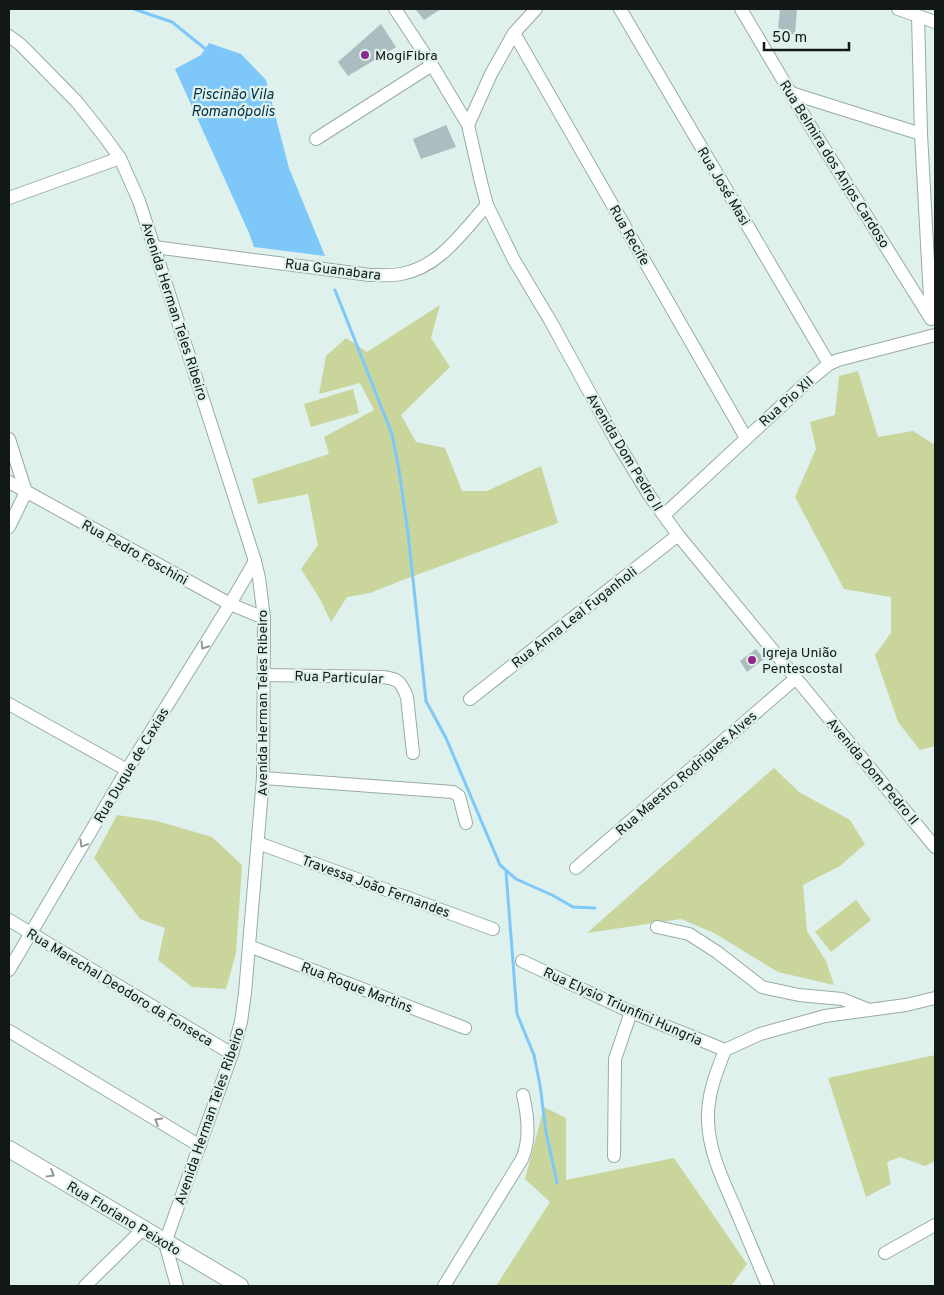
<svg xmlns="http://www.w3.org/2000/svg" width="944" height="1295" font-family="Overpass,sans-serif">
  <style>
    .green { fill: #c9d59b }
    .water { fill: #7ec8f9 }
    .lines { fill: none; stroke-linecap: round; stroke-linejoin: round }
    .stream { stroke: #7ec8f9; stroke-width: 3 }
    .building { fill: #aabdc0 }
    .minor-casing { stroke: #99aba6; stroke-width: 14 }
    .tertiary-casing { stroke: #99aba6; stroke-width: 18 }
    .minor { stroke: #fff; stroke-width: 12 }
    .tertiary { stroke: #fff; stroke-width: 16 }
    .oneway { stroke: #949797 }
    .poi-dot { fill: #90278b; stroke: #def1ec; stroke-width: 2 }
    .labels { text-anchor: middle; stroke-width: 4.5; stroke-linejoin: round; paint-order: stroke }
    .poi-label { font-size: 14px; fill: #121817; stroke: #def1ec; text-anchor: start }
    .street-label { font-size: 14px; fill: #121817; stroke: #def1ec }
    .water-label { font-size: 15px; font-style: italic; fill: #043047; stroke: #def1ec }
  </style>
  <rect width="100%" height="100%" fill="#def1ec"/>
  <g class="green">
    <path d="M 440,305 L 431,338 L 450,367 L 401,415 L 416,442 L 445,448 L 462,491 L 487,491 L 541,466 L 558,523 L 400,581 L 370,593 L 347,597 L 331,622 L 320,599 L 301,569 L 318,545 L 308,494 L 258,504 L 252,479 L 329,454 L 324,437 L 374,410 L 360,383 L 319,394 L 326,356 L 346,338 L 367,352 Z"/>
    <path d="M 858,371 L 878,437 L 913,431 L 935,445 L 935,746 L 920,750 L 898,722 L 875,655 L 891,633 L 891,597 L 844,589 L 795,497 L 816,449 L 810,422 L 835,415 L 839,376 Z"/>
    <path d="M 353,389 L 359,413 L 311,427 L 304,404 Z"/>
    <path d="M 774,768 L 799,792 L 850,820 L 865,844 L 840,866 L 803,885 L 807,931 L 826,961 L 834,985 L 778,972 L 714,933 L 681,919 L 587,933 Z"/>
    <path d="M 117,815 L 157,821 L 212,837 L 242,865 L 236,953 L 226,989 L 192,987 L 158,960 L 165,928 L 140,919 L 94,858 Z"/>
    <path d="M 856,900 L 871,920 L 831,952 L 815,932 Z"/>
    <path d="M 935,1055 L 935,1161 L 925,1166 L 900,1157 L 887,1162 L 891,1184 L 866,1197 L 828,1078 Z"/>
    <path d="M 544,1107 L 566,1118 L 566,1180 L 674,1158 L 747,1264 L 731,1286 L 496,1286 L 550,1202 L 525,1179 Z"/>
  </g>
  <path class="water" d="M 209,43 L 241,54 L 266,80 L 289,168 L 325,256 L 254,247 L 249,233 L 175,69 L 201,55 Z"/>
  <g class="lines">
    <g class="stream">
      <path d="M 134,9 L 172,22 L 208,51"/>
      <path d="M 335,290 L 392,434 L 399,470 L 408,533 L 426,701 L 446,738 L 500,865 L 516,879 L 552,895 L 573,907 L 595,908"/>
      <path d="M 506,872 L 517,1014 L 534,1055 L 540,1085 L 546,1132 L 557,1183"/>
    </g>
  </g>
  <g class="building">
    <path d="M 415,9 L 441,9 L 424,20 Z"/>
    <path d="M 780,9 L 797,9 L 795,35 L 778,28 Z"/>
    <path d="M 381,24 L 396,47 L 348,76 L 338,62 Z"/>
    <path d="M 446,125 L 456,147 L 421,159 L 413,139 Z"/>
    <path d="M 756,649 L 764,659 L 747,672 L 740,661 Z"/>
  </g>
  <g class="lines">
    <defs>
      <g id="minor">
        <path d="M 395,9 L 432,65 L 468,125 L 481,182 L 487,205 L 514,260 L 551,322 L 615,439 L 649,495 L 678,535 L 935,847"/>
        <path d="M 620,9 L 829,364"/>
        <path d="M 741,9 L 809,124 L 931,319"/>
        <path d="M 898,9 L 935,22"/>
        <path d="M 918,16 L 921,134 L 931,316"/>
        <path d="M 514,33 L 746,438"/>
        <path d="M 9,36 L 21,45 L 77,102 L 104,136 L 120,158 L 139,201 L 154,247 L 255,561 L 259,578 L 264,618 L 263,778 L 245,993 L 241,1022 L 232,1054 L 165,1243 L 177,1286"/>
        <path d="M 791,93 L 921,134"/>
        <path d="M 468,125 L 491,74 L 514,33 L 536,9"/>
        <path d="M 316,139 L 432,65"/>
        <path d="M 9,198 L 120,158"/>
        <path d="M 154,247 L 370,275 C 380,275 391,276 401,274 C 440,267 462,232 487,205"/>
        <path d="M 9,439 L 26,492"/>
        <path d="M 9,482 L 230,604 L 264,618"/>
        <path d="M 664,515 L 807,382 L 829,364 L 838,360 L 935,335"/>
        <path d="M 9,527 L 26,492"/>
        <path d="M 264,675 L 383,677 C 399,679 401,682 407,697 L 413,753"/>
        <path d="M 470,699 L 678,535"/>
        <path d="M 9,704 L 127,770"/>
        <path d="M 263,778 L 453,792 L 459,796 L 466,823"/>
        <path d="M 258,843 L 493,929"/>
        <path d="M 576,868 L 796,678"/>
        <path d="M 9,920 L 232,1054"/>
        <path d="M 657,927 L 689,934 L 717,952 L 762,987 L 799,995 L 842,999 L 867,1009"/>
        <path d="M 249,946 L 465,1028"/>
        <path d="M 522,961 L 631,1012 L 725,1050"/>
        <path d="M 9,970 L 127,770 L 230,604 L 255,561"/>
        <path d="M 9,1031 L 200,1146"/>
        <path d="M 614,1156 L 615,1059 L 631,1012"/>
        <path d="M 885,1253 L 935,1225"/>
        <path d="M 85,1286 L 143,1229"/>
        <path d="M 444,1286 L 522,1159 C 531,1139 528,1116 523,1095"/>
        <path d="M 768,1286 C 757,1260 746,1234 735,1208 C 723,1180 709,1152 708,1121 C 707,1095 716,1073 725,1050 L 760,1034 L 825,1016 L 906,1005 L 935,998"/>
      </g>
      <path id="tertiary" d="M 9,1149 L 240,1286"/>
    </defs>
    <use href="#minor" class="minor-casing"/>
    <use href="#tertiary" class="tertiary-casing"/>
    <use href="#minor" class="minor"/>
    <use href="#tertiary" class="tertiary"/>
  </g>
  <defs><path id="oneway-chevron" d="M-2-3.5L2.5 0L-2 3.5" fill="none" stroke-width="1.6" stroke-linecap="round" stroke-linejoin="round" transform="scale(1.25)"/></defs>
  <g class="oneway">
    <use href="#oneway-chevron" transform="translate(204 646) rotate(122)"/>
    <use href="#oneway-chevron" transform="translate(83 844) rotate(121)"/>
    <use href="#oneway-chevron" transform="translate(158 1121) rotate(-149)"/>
    <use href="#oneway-chevron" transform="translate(51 1174) rotate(31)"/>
  </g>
  <g class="poi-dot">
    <circle cx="365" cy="55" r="5"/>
    <circle cx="752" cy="660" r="5"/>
  </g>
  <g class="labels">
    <g class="poi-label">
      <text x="375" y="60">MogiFibra</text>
      <text x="762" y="657">Igreja União<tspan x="762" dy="16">Pentescostal</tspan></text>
    </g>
    <g class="street-label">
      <text transform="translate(835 164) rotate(58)" y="5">Rua Belmira dos Anjos Cardoso</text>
      <text transform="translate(724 186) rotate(59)" y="5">Rua José Masi</text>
      <text transform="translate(630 235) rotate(60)" y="5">Rua Recife</text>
      <text transform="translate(333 269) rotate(7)" y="5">Rua Guanabara</text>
      <text transform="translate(175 311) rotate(72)" y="5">Avenida Herman Teles Ribeiro</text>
      <text transform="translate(786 401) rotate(-42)" y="5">Rua Pio XII</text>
      <text transform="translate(625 452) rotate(59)" y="5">Avenida Dom Pedro II</text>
      <text transform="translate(135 552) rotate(29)" y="5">Rua Pedro Foschini</text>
      <text transform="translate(574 617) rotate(-38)" y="5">Rua Anna Leal Fuganholi</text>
      <text transform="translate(339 677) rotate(2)" y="5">Rua Particular</text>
      <text transform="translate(262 703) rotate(-90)" y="5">Avenida Herman Teles Ribeiro</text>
      <text transform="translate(131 765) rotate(-59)" y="5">Rua Duque de Caxias</text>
      <text transform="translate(873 771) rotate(50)" y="5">Avenida Dom Pedro II</text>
      <text transform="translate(686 773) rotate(-41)" y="5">Rua Maestro Rodrigues Alves</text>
      <text transform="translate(376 886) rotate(20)" y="5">Travessa João Fernandes</text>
      <text transform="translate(120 987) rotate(31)" y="5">Rua Marechal Deodoro da Fonseca</text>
      <text transform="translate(357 987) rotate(21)" y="5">Rua Roque Martins</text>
      <text transform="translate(623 1006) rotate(24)" y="5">Rua Elysio Triunfini Hungria</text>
      <text transform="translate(209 1116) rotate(-71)" y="5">Avenida Herman Teles Ribeiro</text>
      <text transform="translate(124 1218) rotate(31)" y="5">Rua Floriano Peixoto</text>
    </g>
    <g class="water-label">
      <text x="233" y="99">Piscinão Vila<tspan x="233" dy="17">Romanópolis</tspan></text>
    </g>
  </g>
  <rect width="944" height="1295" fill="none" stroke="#121817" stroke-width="20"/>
  <path d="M764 42v8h85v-8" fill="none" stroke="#121817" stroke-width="2.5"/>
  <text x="772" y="42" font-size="15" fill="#121817" stroke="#def1ec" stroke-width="4" paint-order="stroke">50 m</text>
</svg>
